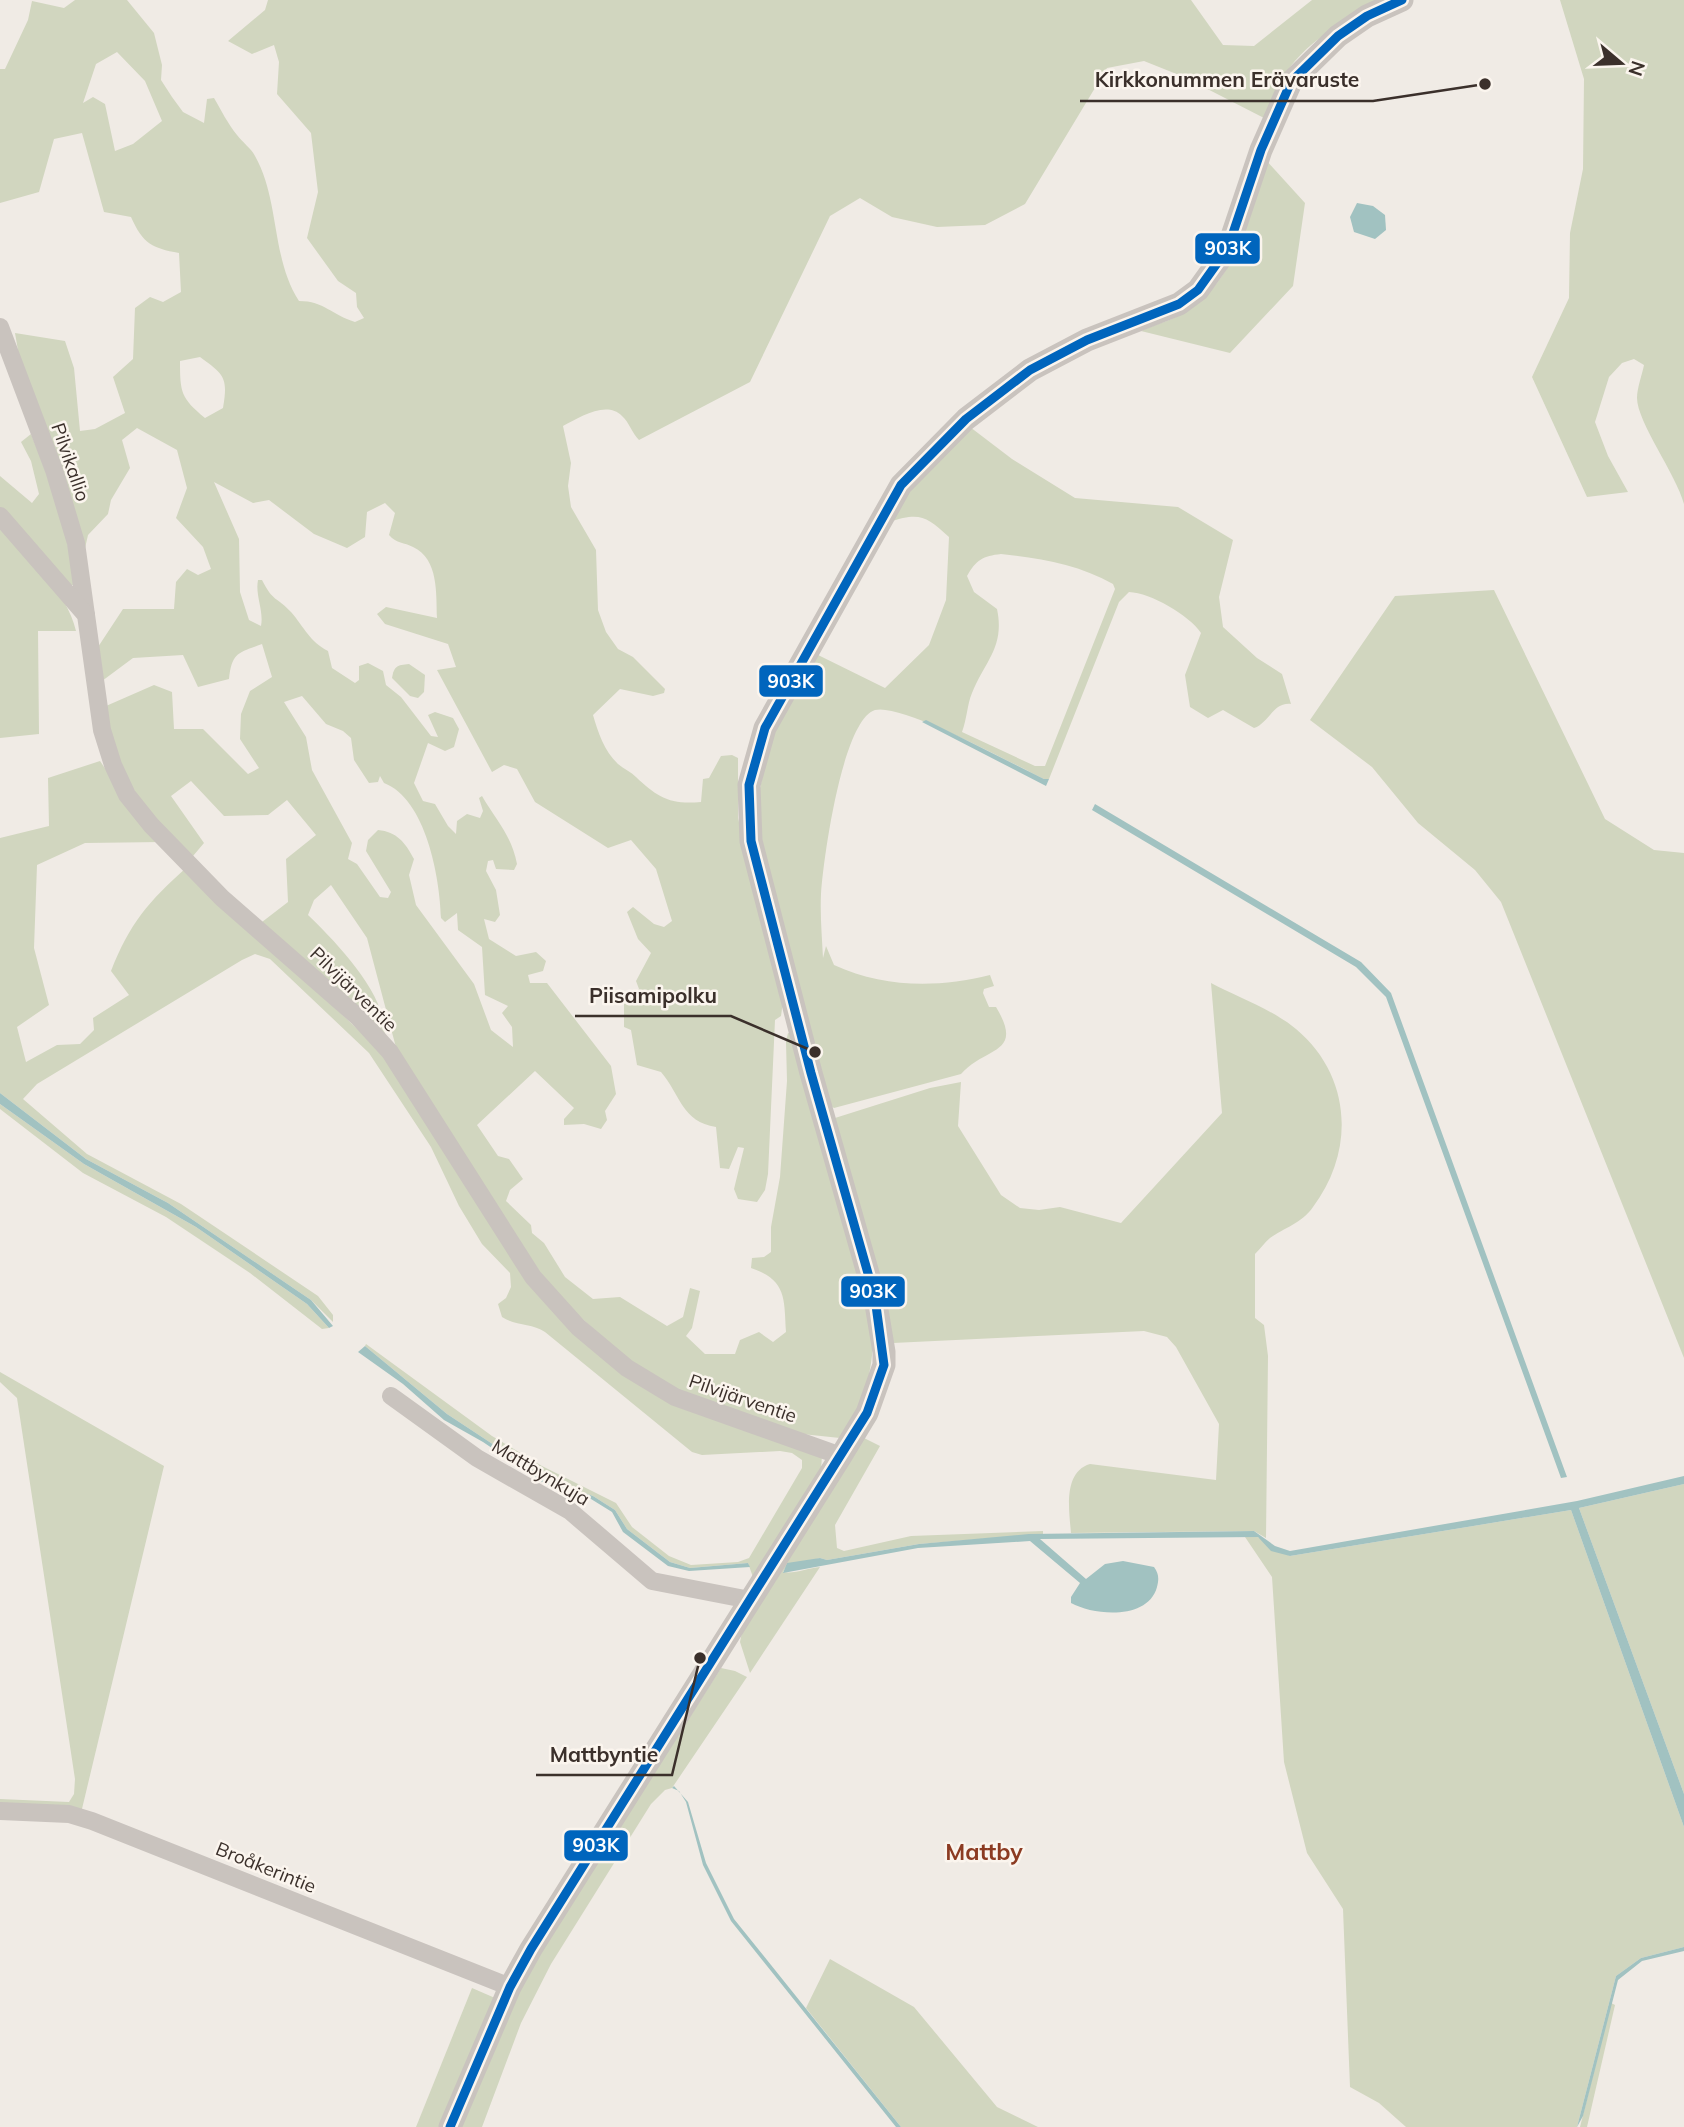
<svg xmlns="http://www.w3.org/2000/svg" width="1684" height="2127" font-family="Mulish,sans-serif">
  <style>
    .green { fill: #d1d6bf; fill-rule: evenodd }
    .water { fill: #a1c2c1 }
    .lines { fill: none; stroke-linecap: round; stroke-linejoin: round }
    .minor { stroke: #c9c3be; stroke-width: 18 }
    .tertiary { stroke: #c9c3be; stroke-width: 23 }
    .bus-1-casing { stroke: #fbf5ee; stroke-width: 14 }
    .bus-1 { stroke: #0065bd; stroke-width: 9 }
    .labels { text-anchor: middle; stroke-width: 5; stroke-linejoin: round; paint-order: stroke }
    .street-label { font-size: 19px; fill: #3b302b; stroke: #fbf5ee }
    .quarter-label { font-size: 23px; font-weight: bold; fill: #8c3b22; stroke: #fbf5ee }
    .leader { fill: none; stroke: #3b302b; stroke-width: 2.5 }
    .callout-dot { fill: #3b302b; stroke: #fbf5ee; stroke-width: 2.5 }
    .callout-label { font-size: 21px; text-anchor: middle; font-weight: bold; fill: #3b302b; stroke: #fbf5ee; stroke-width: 5; stroke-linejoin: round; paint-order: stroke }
    .line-badge { stroke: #fbf5ee; stroke-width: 2.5 }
    .badge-label { font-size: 19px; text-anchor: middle; font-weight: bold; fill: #fff }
  </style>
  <rect width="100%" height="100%" fill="#f0ebe5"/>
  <g class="green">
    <path d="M 75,0 L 127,0 L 154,33 L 162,65 L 161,80 L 172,97 L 183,112 L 204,123 L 207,99 L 214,98 C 221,110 228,124 237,135 C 242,142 251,148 255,156 C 280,200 271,258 299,301 C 324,301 332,315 355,322 L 364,318 L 357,307 L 356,293 L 338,281 L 307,238 L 318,192 L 311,133 L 277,94 L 279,62 L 274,45 L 252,54 L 228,41 L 265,10 L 268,0 L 1191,0 L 1223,45 L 1254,46 L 1312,0 L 1389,0 C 1352,16 1309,38 1286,73 C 1277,87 1271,103 1264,118 L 1184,77 L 1144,61 L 1107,68 L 1025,204 L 985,225 L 937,227 L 892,217 L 860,198 L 830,216 L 750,382 L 639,440 C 632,433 629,422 622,416 C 606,400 579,418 563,426 L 571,463 L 568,486 L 571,507 L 596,550 L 598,610 L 606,632 L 618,649 L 633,657 L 665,689 L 664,693 L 653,696 L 620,689 L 593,715 C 598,732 604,751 618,764 C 624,769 631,772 636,777 C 657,797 670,805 701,802 L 703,779 L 709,778 L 721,756 L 732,755 L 738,758 L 738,818 L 783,1001 L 781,1016 L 775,1020 L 768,1174 L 765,1190 L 757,1202 L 738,1199 L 734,1189 L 744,1148 L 738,1147 L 729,1169 L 720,1168 L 716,1127 C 682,1122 680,1094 661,1072 L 637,1065 L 631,1030 L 624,1027 L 624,1002 L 639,989 L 636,981 L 651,953 L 638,939 L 627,912 L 633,907 L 654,924 L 664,927 L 672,921 L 656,869 L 631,840 L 608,848 L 535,802 L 517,769 L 504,765 L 492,772 L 437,670 L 456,667 L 448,644 L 385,624 L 377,614 L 386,607 L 437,618 C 436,594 439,559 413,547 C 404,542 397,544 389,535 L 395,513 L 385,503 L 367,512 L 365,537 L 347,548 L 314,534 L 269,500 L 253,503 L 214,482 L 239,539 L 240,592 L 249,620 L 261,626 C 264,610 255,596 258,580 L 262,580 C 273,602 277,597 291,612 C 304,627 310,642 328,651 L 332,668 L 355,683 L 359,680 L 359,666 L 368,663 L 383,671 L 386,685 L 401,697 L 431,736 L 438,737 L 428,715 L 435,712 L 453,718 L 459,729 L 454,747 L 445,751 L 428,743 L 414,783 L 423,801 L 435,804 L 448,826 L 456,834 L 457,821 L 467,814 L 480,818 L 483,811 L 479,798 L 482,796 C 496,820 512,836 517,864 L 514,870 L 496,869 L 493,860 L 488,861 L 486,871 L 496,890 L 500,915 L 495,922 L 484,919 L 489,939 L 516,956 L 536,952 L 546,961 L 543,971 L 528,975 L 530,983 L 547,983 L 611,1066 L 616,1094 L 605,1111 L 607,1120 L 601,1129 L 584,1124 L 564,1125 L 564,1119 L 574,1108 L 535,1071 L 477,1125 L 498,1156 L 509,1159 L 523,1179 L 510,1190 L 506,1201 L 531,1225 L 532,1233 L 544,1243 L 565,1277 L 593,1299 L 620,1297 L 667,1326 L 683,1317 L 690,1288 L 700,1291 L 692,1328 L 686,1336 L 705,1354 L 735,1354 L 740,1340 L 759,1332 L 773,1342 L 786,1332 C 784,1299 787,1280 751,1268 L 752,1258 L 764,1257 L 771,1252 L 771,1227 L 780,1177 L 787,1081 L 786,1042 L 788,1033 L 792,1034 L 874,1332 C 871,1379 866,1398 840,1438 L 802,1434 L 677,1392 L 637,1369 L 553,1292 L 398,1055 L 367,938 L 331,885 L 314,900 L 308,915 C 335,941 392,999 384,1040 L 262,922 L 288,902 L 286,859 L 316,835 L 287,800 L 268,815 L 224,816 L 191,781 L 171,796 L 204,843 L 193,856 L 153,821 L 115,759 L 106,706 L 154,685 L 172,692 L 174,729 L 203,729 L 248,774 L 259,768 L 240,739 L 241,714 L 250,691 L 272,677 L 262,644 C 238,653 232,652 229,679 L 198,687 L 183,655 L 133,658 L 102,681 L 98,647 L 123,609 L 174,609 L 176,582 L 187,569 L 198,575 L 211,569 L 203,547 L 176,518 L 187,488 L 177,450 L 137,428 L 122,440 L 130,468 L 111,500 L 108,514 L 88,535 L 83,557 L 21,368 L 15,333 L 65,341 L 74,368 L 80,431 L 95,429 L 125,413 L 113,377 L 133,359 L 135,308 L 150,297 L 163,302 L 181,292 L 179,253 C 152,248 143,244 131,217 L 104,212 L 82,133 L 54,139 L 39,192 L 0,203 L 0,69 L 5,69 L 28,20 L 32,1 L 64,8 ZM 117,52 L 145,81 L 162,121 L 133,144 L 115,151 L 105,104 L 93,97 L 83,103 L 96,64 ZM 200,357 C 225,375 228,378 223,408 L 205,418 C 181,398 180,393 180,361 ZM 302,696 L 326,724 L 343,731 L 351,738 L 354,760 L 369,783 L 378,782 L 380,776 L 384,783 C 426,799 440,878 441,918 L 445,922 L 457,913 L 458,930 L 482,947 L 485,995 L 508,1006 L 502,1013 L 512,1027 L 513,1047 L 491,1030 L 474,984 L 416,905 L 409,875 L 414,859 C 405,842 397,832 378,830 L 368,840 L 366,851 L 391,892 L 388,898 L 380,897 L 357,864 L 348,859 L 352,843 L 312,770 L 306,737 L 284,702 Z"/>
    <path d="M 1560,0 L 1684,0 L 1684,504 C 1676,474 1637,422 1637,398 C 1637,388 1642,375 1644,365 L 1634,359 L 1622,363 L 1609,377 L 1595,422 L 1608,456 L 1628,492 L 1587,497 L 1532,377 L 1569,298 L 1570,233 L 1583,169 L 1584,79 Z"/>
    <path d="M 1265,159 L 1305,203 L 1293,286 L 1230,353 L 1141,331 C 1156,324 1177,319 1190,309 C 1239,274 1250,214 1265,159 Z"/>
    <path d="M 970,427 L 1012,459 L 1075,498 L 1178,507 L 1233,540 L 1219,597 L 1223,627 L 1257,658 L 1282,674 L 1291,704 C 1273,702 1269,723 1254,728 L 1223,710 L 1208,718 L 1190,707 L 1185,675 L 1201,633 C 1189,615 1151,593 1129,592 L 1119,602 L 1049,779 L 1044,779 C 1013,764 902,703 875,710 C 842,720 823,862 821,894 C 820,915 822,937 823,958 L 826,946 L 834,965 C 884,988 938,988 990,975 L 994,986 L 984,989 L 983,993 L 989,1007 L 996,1007 C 1025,1055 985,1046 961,1074 L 834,1108 L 831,1106 L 754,816 L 774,723 L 814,653 L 885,688 L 929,645 L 946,600 L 949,537 C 926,516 920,512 889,522 L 904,498 ZM 1001,554 C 1040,558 1078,564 1113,584 L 1115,589 L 1045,766 L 1035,766 L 962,732 C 967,719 967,705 972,693 C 985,661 1005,647 997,609 L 974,592 L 967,576 C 976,560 983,556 1001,554 Z"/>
    <path d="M 31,434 C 51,483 68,532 75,585 L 71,585 L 0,509 L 0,476 L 32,503 L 39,494 L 31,461 L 21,442 Z"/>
    <path d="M 0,524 C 27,555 67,591 76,631 L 38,631 L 39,734 L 0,738 Z"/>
    <path d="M 1494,590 L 1605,819 L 1654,850 L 1684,853 L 1684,1358 L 1501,902 L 1475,870 L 1418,823 L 1372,767 L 1310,720 L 1395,596 Z"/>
    <path d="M 409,664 L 425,675 L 424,692 L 418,698 L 410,696 L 392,678 C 394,666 397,665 409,664 Z"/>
    <path d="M 100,761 L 131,807 L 162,842 L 85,843 L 37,865 L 34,948 L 49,1005 L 17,1027 L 26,1062 L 57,1045 L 80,1044 L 94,1030 L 93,1018 L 129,995 L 111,971 C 130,923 148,902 186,868 L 383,1053 L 492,1221 L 629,1374 L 822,1455 L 821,1470 L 754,1580 L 748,1563 L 690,1568 L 670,1562 L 627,1529 L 615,1510 L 593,1496 L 547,1480 L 447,1414 L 365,1346 L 366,1344 L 492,1436 L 542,1466 L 616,1503 L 632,1527 L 669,1556 L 691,1565 L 738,1562 L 749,1558 L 802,1468 L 802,1460 L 792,1453 L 780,1451 L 702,1455 L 692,1452 L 545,1332 C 532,1323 516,1326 502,1317 L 498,1304 L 506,1298 L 511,1287 L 510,1273 L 482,1244 L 459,1206 L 431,1147 L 369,1053 L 270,959 L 255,954 L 242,960 L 37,1084 L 23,1099 L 87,1154 L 181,1204 L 318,1296 L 333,1315 L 333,1322 L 311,1300 L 168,1203 L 86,1159 L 0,1093 L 0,838 L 49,826 L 48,778 Z"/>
    <path d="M 1211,983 C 1236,996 1275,1011 1296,1029 C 1351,1075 1356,1150 1313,1207 C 1302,1223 1284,1228 1270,1238 C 1265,1242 1260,1249 1255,1254 L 1255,1318 L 1264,1325 L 1268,1356 L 1266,1538 L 1254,1531 L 1071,1533 C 1069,1510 1063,1472 1090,1464 L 1216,1480 L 1219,1424 L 1176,1347 L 1167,1337 L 1144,1331 L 893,1343 L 835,1118 L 930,1088 L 961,1082 L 958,1126 L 1001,1195 L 1020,1208 L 1039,1210 L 1060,1207 L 1121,1223 L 1222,1113 Z"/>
    <path d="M 0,1104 L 84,1164 L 196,1227 L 307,1304 L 329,1328 L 322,1329 L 250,1273 L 166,1217 L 83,1173 L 0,1109 Z"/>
    <path d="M 0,1372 L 164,1466 L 81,1813 L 0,1806 L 0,1799 L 69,1802 L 74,1794 L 75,1779 L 17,1398 L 0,1382 Z"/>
    <path d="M 862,1437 L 880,1446 L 835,1525 L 837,1548 L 844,1551 L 911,1536 L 1043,1531 L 1043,1534 L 919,1544 L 827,1560 L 820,1558 L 786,1567 L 783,1572 C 795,1574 808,1568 820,1567 L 750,1673 L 740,1642 L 743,1627 Z"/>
    <path d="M 1684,1484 L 1684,1794 L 1579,1508 Z"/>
    <path d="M 1571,1510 L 1684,1827 L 1684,1947 L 1641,1958 L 1616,1976 L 1577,2127 L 1406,2127 L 1379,2103 L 1350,2087 L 1343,1909 L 1307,1853 L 1284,1762 L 1272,1577 L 1245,1537 L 1258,1537 L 1290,1556 Z"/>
    <path d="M 721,1668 L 735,1671 L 747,1677 L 672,1788 L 665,1790 L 651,1804 L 551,1964 L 521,2023 L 482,2127 L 457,2127 L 529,1969 Z"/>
    <path d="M 830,1959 L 914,2007 L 997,2107 L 1038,2127 L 901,2127 L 806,2008 Z"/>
    <path d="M 472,1988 L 495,1998 L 440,2127 L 416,2127 Z"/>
    <path d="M 1611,2003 L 1615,2005 L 1587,2127 L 1580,2127 Z"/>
  </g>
  <g class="water">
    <path d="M 1357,203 L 1373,206 L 1385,215 L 1386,230 L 1375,239 L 1354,232 L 1350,217 Z"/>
    <path d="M 926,720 L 1044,779 L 1049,779 L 1046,786 L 922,722 Z"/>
    <path d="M 1095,804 L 1361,962 L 1391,993 L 1567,1477 L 1561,1478 L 1386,997 L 1356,967 L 1092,810 Z"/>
    <path d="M 0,1093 L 86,1159 L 168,1203 L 311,1300 L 333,1326 L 329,1328 L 307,1304 L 196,1227 L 84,1164 L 0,1104 Z"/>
    <path d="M 365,1346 L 447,1414 L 547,1480 L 593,1496 L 615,1510 L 627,1529 L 670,1562 L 690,1568 L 748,1563 L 750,1567 L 689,1571 L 668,1566 L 623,1532 L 612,1512 L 591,1499 L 545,1484 L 483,1442 L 444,1420 L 403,1384 L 358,1352 Z"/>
    <path d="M 1684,1476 L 1684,1484 L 1579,1508 L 1684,1794 L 1684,1827 L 1571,1510 L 1290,1556 L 1271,1551 L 1258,1537 L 1040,1539 L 1086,1579 L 1105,1564 L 1123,1561 L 1154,1567 C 1159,1574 1159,1579 1157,1587 C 1148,1620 1095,1616 1071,1603 L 1071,1597 L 1080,1583 L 1030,1541 L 918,1548 L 783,1573 L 787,1563 L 820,1558 L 827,1560 L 919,1544 L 1029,1534 L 1254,1531 L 1275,1546 L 1290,1551 L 1577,1501 Z"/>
    <path d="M 674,1786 L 688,1802 L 706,1863 L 734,1919 L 901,2127 L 896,2127 L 731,1921 L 703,1865 L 686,1802 L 679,1791 L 672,1788 Z"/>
    <path d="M 1684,1947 L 1684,1951 L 1642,1961 L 1618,1980 L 1583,2116 L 1577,2127 L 1616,1976 L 1641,1958 Z"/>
  </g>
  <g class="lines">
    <g class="minor">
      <path d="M 0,327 L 54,470 L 76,543 L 86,615"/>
      <path d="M 0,516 L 86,615 L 102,730 L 113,765 L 127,795 L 151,825 L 222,898 L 358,1017 L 390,1052 L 533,1277 L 578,1327 L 627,1368 L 675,1397 L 841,1456"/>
      <path d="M 391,1396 L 477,1458 L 570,1511 L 652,1581 L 750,1600"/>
      <path d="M 0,1811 L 69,1814 L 92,1821 L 510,1987"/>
    </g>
    <path class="tertiary" d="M 450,2127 L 510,1987 L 531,1949 L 841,1456 L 867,1413 L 884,1365 L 884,1352 L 875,1298 L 811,1073 L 751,841 L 749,785 L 765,728 L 901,485 L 966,419 L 1030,370 L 1087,340 L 1179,304 L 1198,290 L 1228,248 L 1261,150 L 1291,82 L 1338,36 L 1367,16 L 1402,0"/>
    <defs>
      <path id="bus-1" d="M 450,2127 L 510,1987 L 531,1949 L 867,1413 L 884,1365 L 875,1298 L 811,1073 L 751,841 L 749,785 L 765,728 L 901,485 L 966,419 L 1030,370 L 1087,340 L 1179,304 L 1198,290 L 1228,248 L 1261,150 L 1291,82 L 1338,36 L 1367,16 L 1402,0"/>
    </defs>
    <use href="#bus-1" class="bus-1-casing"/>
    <use href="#bus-1" class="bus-1"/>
  </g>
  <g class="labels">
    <g class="street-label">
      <text transform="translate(71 462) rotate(71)" y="7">Pilvikallio</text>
      <text transform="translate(354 989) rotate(44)" y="7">Pilvijärventie</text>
      <text transform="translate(743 1398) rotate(19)" y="7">Pilvijärventie</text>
      <text transform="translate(541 1472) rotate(31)" y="7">Mattbynkuja</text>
      <text transform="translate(266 1867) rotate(22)" y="7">Broåkerintie</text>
    </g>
    <g class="quarter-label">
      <text x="984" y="1860">Mattby</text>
    </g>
  </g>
  <path class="leader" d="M1485 84L1373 101H1080M815 1052L731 1016H575M700 1658L672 1775H536"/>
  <g class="callout-dot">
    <circle cx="1485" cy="84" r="7"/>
    <circle cx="815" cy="1052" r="7"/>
    <circle cx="700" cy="1658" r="7"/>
  </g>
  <g class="callout-label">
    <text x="1227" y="87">Kirkkonummen Erävaruste</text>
    <text x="653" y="1003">Piisamipolku</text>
    <text x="604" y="1762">Mattbyntie</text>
  </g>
  <g class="line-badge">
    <rect x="1194" y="232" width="67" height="33" rx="7" fill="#0065bd"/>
    <rect x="758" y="664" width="66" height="34" rx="7" fill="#0065bd"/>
    <rect x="840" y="1275" width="66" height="33" rx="7" fill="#0065bd"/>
    <rect x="563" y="1829" width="66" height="33" rx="7" fill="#0065bd"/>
  </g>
  <g class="badge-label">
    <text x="1228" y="255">903K</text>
    <text x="791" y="688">903K</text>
    <text x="873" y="1298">903K</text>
    <text x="596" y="1852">903K</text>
  </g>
  <g transform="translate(1621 63) rotate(109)" stroke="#fbf5ee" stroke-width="5" paint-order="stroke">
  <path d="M0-5L12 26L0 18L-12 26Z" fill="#3b302b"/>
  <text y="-10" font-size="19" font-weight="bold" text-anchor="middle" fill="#3b302b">N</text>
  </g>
</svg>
